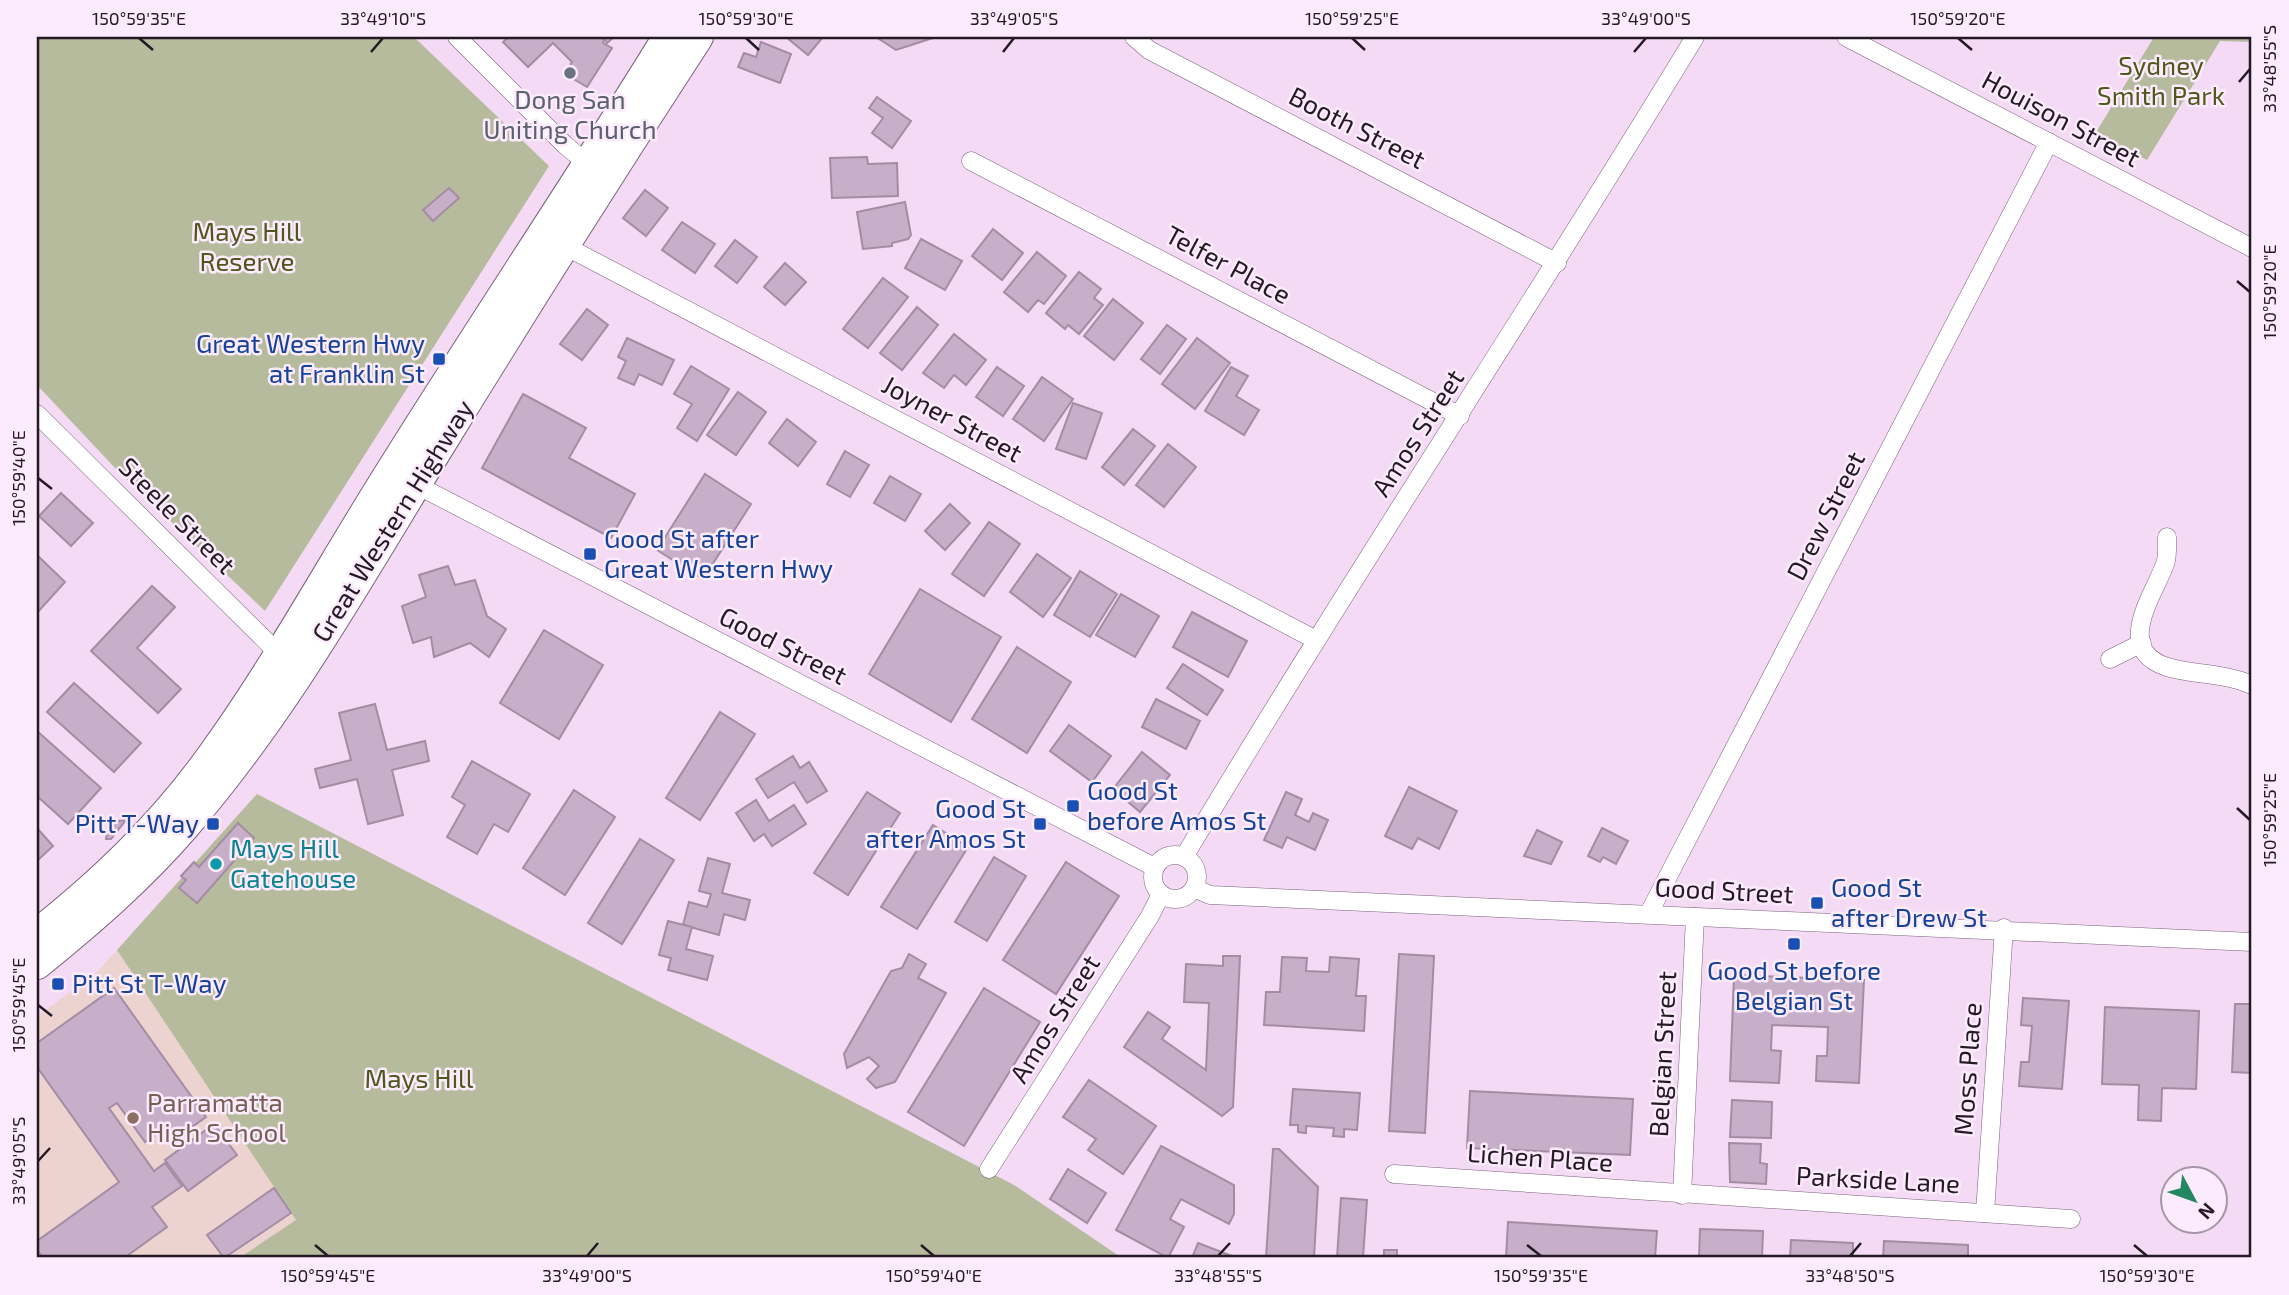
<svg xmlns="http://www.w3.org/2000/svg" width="2289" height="1295" font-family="'Exo 2',sans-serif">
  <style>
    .education { fill: #edd3d0 }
    .green { fill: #b5bb9c }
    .building { fill: #c8afc9; stroke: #a48ca5; stroke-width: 2 }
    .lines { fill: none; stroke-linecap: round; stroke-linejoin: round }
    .minor-casing { stroke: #7a647c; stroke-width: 19 }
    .trunk-casing { stroke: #7a647c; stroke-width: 32 }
    .minor { stroke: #fff; stroke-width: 18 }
    .trunk { stroke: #fff; stroke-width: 30 }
    .ticks { fill: none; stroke: #241a24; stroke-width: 2.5 }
    .worship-dot { fill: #6b7280; stroke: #fbebfc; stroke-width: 2.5 }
    .transit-dot { fill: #1a4fb4; stroke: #fbebfc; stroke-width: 2.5 }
    .culture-dot { fill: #0f9aa8; stroke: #fbebfc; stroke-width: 2.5 }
    .education-dot { fill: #8d6e63; stroke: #fbebfc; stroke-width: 2.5 }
    .labels { text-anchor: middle; stroke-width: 5; stroke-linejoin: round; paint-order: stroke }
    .park-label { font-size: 26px; fill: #4f571b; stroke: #fbebfc }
    .worship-label { font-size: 26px; fill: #5b616d; stroke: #fbebfc }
    .street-label { font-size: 26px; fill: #241a24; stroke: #fbebfc }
    .transit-label { font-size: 26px; fill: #164399; stroke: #fbebfc; text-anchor: start }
    .culture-label { font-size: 26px; fill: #0d838f; stroke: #fbebfc; text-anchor: start }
    .education-label { font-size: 26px; fill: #785e54; stroke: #fbebfc; text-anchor: start }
    .neatline { fill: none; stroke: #241a24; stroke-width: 2.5 }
    .ticks-label { font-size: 18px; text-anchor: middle; fill: #241a24 }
  </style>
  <rect width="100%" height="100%" fill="#f4daf5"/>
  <path class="education" d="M 117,950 L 297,1220 L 239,1258 L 37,1258 L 37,1016 L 95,974 Z"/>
  <g class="green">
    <path d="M 37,37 L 414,37 L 549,166 L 265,611 L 116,469 L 37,385 Z"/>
    <path d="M 2154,37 L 2252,37 L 2252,42 L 2220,41 L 2147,160 L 2095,134 Z"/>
    <path d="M 257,794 L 1014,1185 L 1122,1258 L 239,1258 L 296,1220 L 117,950 Z"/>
  </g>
  <g class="building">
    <path d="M 509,37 L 614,37 L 607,43 L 604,39 L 603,43 L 612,48 L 587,87 L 565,74 L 572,62 L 553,43 L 528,67 L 503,42 Z"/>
    <path d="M 786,37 L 823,37 L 808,55 Z"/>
    <path d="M 876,37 L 936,37 L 896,50 Z"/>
    <path d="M 761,42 L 791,54 L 780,83 L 738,67 L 744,53 L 756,57 Z"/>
    <path d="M 877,97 L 911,121 L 892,148 L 872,133 L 883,118 L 869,108 Z"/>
    <path d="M 867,157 L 868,164 L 897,163 L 898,196 L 832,198 L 830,158 Z"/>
    <path d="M 449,188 L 459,198 L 433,221 L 423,210 Z"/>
    <path d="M 645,190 L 668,208 L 646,236 L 623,218 Z"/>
    <path d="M 905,202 L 911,235 L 908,239 L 892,243 L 892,246 L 863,249 L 857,212 Z"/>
    <path d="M 682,222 L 715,244 L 695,273 L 662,250 Z"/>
    <path d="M 993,229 L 1023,253 L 1002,280 L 972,256 Z"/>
    <path d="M 921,239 L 962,261 L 945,290 L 905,268 Z"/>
    <path d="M 735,240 L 757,257 L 737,283 L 715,266 Z"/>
    <path d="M 1037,252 L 1066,276 L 1044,304 L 1038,300 L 1028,312 L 1004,292 Z"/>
    <path d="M 785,263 L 806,282 L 785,305 L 764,287 Z"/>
    <path d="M 1079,272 L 1101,289 L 1094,298 L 1103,305 L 1079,334 L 1068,325 L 1065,329 L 1046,313 Z"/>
    <path d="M 883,278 L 908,297 L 868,348 L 843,329 Z"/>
    <path d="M 1113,299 L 1143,323 L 1114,360 L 1084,336 Z"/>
    <path d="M 917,307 L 938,325 L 902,370 L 880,353 Z"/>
    <path d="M 587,309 L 608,325 L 582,360 L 560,344 Z"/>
    <path d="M 1167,325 L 1186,339 L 1160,374 L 1141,359 Z"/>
    <path d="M 954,334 L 986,360 L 966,385 L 954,375 L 944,388 L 923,373 Z"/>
    <path d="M 627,338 L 674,360 L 662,385 L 639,374 L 634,385 L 618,378 L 626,361 L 618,357 Z"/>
    <path d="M 1197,338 L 1230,363 L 1195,409 L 1162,384 Z"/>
    <path d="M 691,366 L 729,389 L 697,441 L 677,428 L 692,404 L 674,394 Z"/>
    <path d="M 997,367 L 1024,386 L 1003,416 L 976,397 Z"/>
    <path d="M 1231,367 L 1248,376 L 1236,396 L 1259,410 L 1244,435 L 1205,411 Z"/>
    <path d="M 1042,377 L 1073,399 L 1044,441 L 1013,419 Z"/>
    <path d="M 738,392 L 766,412 L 736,455 L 707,435 Z"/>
    <path d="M 523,394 L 586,428 L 569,458 L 635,494 L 611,538 L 482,468 Z"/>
    <path d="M 1073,403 L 1102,413 L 1086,459 L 1056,449 Z"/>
    <path d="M 787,419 L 816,442 L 798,466 L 769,443 Z"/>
    <path d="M 1133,429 L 1155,446 L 1124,485 L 1102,467 Z"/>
    <path d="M 1168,444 L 1196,467 L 1164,507 L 1136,485 Z"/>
    <path d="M 845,451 L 869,465 L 850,497 L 827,484 Z"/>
    <path d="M 705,474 L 751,504 L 703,579 L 657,550 Z"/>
    <path d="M 890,476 L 921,494 L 905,521 L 874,503 Z"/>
    <path d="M 61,493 L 93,523 L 71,546 L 39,516 Z"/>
    <path d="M 950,504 L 970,523 L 945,550 L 925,531 Z"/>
    <path d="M 989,522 L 1020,544 L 984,596 L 952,574 Z"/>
    <path d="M 1037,554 L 1071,578 L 1043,617 L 1010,592 Z"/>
    <path d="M 37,555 L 65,582 L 37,613 Z"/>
    <path d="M 448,566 L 455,585 L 475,580 L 487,616 L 506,629 L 489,657 L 470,643 L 434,657 L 431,637 L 413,643 L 402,606 L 426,597 L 419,575 Z"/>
    <path d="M 1080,571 L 1117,594 L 1090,637 L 1054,615 Z"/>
    <path d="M 152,586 L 175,607 L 137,648 L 181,689 L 158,713 L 91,651 Z"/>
    <path d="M 920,589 L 1001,637 L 951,722 L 869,674 Z"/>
    <path d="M 1121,594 L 1159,616 L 1135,657 L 1096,635 Z"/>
    <path d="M 1192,612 L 1247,641 L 1228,677 L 1173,647 Z"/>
    <path d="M 544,630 L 603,665 L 559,739 L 500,703 Z"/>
    <path d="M 1017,647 L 1071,682 L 1027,753 L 972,719 Z"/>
    <path d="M 1183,664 L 1223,690 L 1207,715 L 1167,688 Z"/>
    <path d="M 74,683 L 141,743 L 114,772 L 47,712 Z"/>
    <path d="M 1156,699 L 1200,721 L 1186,749 L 1142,727 Z"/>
    <path d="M 375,704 L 387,750 L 425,741 L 429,761 L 392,770 L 403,815 L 368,824 L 357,779 L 320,788 L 315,769 L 351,760 L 339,713 Z"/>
    <path d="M 720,712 L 755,734 L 700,820 L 666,798 Z"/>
    <path d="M 1069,725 L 1111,756 L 1092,782 L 1050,751 Z"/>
    <path d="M 37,731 L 101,788 L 68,824 L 37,796 Z"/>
    <path d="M 1142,752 L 1170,775 L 1140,812 L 1113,789 Z"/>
    <path d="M 793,756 L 800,768 L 809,762 L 827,791 L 807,803 L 794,782 L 768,798 L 756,779 Z"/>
    <path d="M 472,761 L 530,794 L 508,832 L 494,824 L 477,854 L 447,837 L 465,805 L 452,797 Z"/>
    <path d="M 1409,787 L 1457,811 L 1439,849 L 1418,838 L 1412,849 L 1385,836 Z"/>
    <path d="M 574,790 L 615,817 L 565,895 L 523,868 Z"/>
    <path d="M 867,792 L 900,813 L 848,895 L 814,873 Z"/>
    <path d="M 1286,792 L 1302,799 L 1295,815 L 1309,822 L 1313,813 L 1328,820 L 1315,850 L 1287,837 L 1282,848 L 1264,840 Z"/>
    <path d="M 756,800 L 769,821 L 794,805 L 806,824 L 772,846 L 764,834 L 754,841 L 736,813 Z"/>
    <path d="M 126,820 L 111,839 L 106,839 L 107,832 L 117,821 Z"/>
    <path d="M 238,823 L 254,838 L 197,903 L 179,888 L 186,880 L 181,876 L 194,862 L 199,867 Z"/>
    <path d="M 933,825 L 968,847 L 917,929 L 881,907 Z"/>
    <path d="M 37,828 L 53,846 L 37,861 Z"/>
    <path d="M 1602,828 L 1628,841 L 1616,864 L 1603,857 L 1600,862 L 1588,856 Z"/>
    <path d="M 1537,830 L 1562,842 L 1551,864 L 1524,856 Z"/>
    <path d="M 640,839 L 674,860 L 622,944 L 588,923 Z"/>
    <path d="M 994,857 L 1026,876 L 987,941 L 955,922 Z"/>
    <path d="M 708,858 L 730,864 L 722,893 L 750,900 L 745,920 L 724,914 L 719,935 L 683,925 L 689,902 L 707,907 L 711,894 L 699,891 Z"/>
    <path d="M 1066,862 L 1119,896 L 1056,994 L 1003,960 Z"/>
    <path d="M 668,921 L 692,927 L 686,949 L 713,956 L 707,980 L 668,970 L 671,958 L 659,955 Z"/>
    <path d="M 909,954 L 926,964 L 918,978 L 946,993 L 895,1082 L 876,1088 L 867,1079 L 879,1066 L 869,1057 L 847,1068 L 844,1054 L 891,971 L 902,968 Z"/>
    <path d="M 1399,954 L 1434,956 L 1425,1133 L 1389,1131 Z"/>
    <path d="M 1223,956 L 1240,956 L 1233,1107 L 1222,1116 L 1124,1047 L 1148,1012 L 1170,1027 L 1162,1039 L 1206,1070 L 1209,1003 L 1184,1002 L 1186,964 L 1223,966 Z"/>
    <path d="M 1282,957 L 1307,958 L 1306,971 L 1329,972 L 1330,957 L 1359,959 L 1356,996 L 1366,996 L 1364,1031 L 1264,1025 L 1266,992 L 1280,992 Z"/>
    <path d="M 1734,975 L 1864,980 L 1859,1083 L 1816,1081 L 1817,1056 L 1827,1056 L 1828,1027 L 1772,1025 L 1771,1050 L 1781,1051 L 1779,1083 L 1730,1081 Z"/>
    <path d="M 114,988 L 206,1117 L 175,1139 L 166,1127 L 145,1142 L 117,1103 L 109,1108 L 154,1171 L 165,1163 L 182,1186 L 152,1207 L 167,1227 L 124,1258 L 43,1258 L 37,1249 L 37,1241 L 119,1182 L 37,1067 L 37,1043 Z"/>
    <path d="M 984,988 L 1040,1022 L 964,1146 L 908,1112 Z"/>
    <path d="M 2023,998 L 2069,1001 L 2062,1089 L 2019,1086 L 2021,1062 L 2029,1062 L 2032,1026 L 2021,1025 Z"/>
    <path d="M 2235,1004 L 2252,1004 L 2252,1073 L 2232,1072 Z"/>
    <path d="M 2105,1007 L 2199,1011 L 2196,1089 L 2162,1088 L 2161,1121 L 2138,1120 L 2139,1085 L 2102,1084 Z"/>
    <path d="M 1089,1080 L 1156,1126 L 1123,1174 L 1088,1150 L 1096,1139 L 1063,1117 Z"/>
    <path d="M 1293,1089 L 1360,1093 L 1357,1130 L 1344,1129 L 1344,1137 L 1333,1136 L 1334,1128 L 1306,1126 L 1306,1133 L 1298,1132 L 1298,1125 L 1290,1125 Z"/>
    <path d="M 1470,1091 L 1633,1099 L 1630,1155 L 1467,1148 Z"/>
    <path d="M 1732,1100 L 1772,1102 L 1771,1138 L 1730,1137 Z"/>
    <path d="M 214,1124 L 237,1155 L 188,1191 L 165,1160 Z"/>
    <path d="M 1729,1143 L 1761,1144 L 1760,1163 L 1767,1164 L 1766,1184 L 1730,1182 Z"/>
    <path d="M 1161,1146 L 1234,1185 L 1234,1214 L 1229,1224 L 1181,1199 L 1170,1219 L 1184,1227 L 1168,1258 L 1116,1230 Z"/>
    <path d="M 1273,1149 L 1279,1149 L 1318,1187 L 1314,1258 L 1266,1258 Z"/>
    <path d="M 1068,1169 L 1106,1193 L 1087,1223 L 1050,1199 Z"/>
    <path d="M 274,1188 L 291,1213 L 224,1258 L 207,1235 Z"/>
    <path d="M 1341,1198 L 1367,1200 L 1363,1258 L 1337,1258 Z"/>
    <path d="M 1508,1222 L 1657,1231 L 1655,1258 L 1506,1258 Z"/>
    <path d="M 1700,1229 L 1763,1231 L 1762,1258 L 1699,1258 Z"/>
    <path d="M 1791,1240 L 1853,1243 L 1853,1258 L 1790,1258 Z"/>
    <path d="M 1884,1241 L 1968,1245 L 1968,1258 L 1883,1258 Z"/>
    <path d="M 1198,1243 L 1237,1258 L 1192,1258 Z"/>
    <rect x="1384" y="1250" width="13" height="8"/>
  </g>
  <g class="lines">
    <defs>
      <g id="minor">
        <path d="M 457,37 L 565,145 L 589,165"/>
        <path d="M 1134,37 L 1149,50 L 1557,263"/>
        <path d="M 1846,37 L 2252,248"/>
        <path d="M 971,161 L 1460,416"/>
        <path d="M 563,245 L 1316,640"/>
        <path d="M 37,414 L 279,654"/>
        <path d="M 409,481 L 1154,867"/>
        <path d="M 2167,537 C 2167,546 2168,556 2165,564 C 2154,595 2113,649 2167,667 C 2195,675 2225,673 2252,685"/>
        <path d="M 2110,659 L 2142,643"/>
        <circle cx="1175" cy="877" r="22"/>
        <path d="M 1184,857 C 1349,580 1528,312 1695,37"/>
        <path d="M 1194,888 L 1210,895 L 2252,942"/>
        <path d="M 1649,913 L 2049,142"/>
        <path d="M 989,1169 L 1150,916 L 1161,894"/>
        <path d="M 1394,1174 L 2071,1219"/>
        <path d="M 1682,1195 L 1695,917"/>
        <path d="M 1985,1213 L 2004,928"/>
      </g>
      <g id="trunk">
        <path d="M 37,934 C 102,883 163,824 211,757 C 277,666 331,566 391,471 C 482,325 578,183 668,37"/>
        <path d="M 37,964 C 89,922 140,878 184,827 C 284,712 360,575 440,445 C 524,308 610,172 698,37"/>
      </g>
    </defs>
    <use href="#minor" class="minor-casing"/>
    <use href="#trunk" class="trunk-casing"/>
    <use href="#minor" class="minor"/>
    <use href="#trunk" class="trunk"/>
  </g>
  <path class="ticks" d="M 139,38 L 153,50M 746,38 L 759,50M 1352,38 L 1365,50M 1958,38 L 1972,50M 371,52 L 383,38M 1003,52 L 1014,38M 1634,52 L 1646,38M 2239,82 L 2250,69M 2237,281 L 2250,292M 38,478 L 52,489M 2237,808 L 2250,820M 38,1005 L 52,1016M 38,1161 L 50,1148M 315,1245 L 328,1256M 921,1245 L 934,1256M 1527,1245 L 1541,1256M 2134,1245 L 2147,1256M 587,1256 L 598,1243M 1218,1256 L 1230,1243M 1850,1256 L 1861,1243"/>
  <circle class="worship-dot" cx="570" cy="73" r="7"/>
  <g class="transit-dot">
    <rect x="432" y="352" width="14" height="14" rx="3.5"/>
    <rect x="583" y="547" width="14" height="14" rx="3.5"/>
    <rect x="1066" y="799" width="14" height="14" rx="3.5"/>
    <rect x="206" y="817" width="14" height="14" rx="3.5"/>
    <rect x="1033" y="817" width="14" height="14" rx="3.5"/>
    <rect x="1810" y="896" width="14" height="14" rx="3.5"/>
    <rect x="1787" y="937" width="14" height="14" rx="3.5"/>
    <rect x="51" y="977" width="14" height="14" rx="3.5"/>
  </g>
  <circle class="culture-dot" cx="216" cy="864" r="7"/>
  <circle class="education-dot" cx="133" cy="1118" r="7"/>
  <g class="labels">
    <g class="park-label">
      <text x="2161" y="75">Sydney<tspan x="2161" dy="30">Smith Park</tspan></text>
      <text x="247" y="241">Mays Hill<tspan x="247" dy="30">Reserve</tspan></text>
      <text x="419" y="1088">Mays Hill</text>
    </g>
    <g class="worship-label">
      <text x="570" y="109">Dong San<tspan x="570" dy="30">Uniting Church</tspan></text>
    </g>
    <g class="street-label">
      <text transform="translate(2061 119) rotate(28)" y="9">Houison Street</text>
      <text transform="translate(1357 128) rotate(27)" y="9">Booth Street</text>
      <text transform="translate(1228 265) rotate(28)" y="9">Telfer Place</text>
      <text transform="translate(952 419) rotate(28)" y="9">Joyner Street</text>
      <text transform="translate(1418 433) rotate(-57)" y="9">Amos Street</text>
      <text transform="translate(177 516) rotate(45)" y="9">Steele Street</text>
      <text transform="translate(1826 516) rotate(-63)" y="9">Drew Street</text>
      <text transform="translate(393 521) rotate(-58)" y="9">Great Western Highway</text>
      <text transform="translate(783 646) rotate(27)" y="9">Good Street</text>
      <text transform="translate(1724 891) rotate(3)" y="9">Good Street</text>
      <text transform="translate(1055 1019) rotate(-58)" y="9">Amos Street</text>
      <text transform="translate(1663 1054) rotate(-87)" y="9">Belgian Street</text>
      <text transform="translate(1968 1069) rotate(-86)" y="9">Moss Place</text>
      <text transform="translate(1540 1158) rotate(4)" y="9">Lichen Place</text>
      <text transform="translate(1878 1180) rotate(3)" y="9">Parkside Lane</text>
    </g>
    <g class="transit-label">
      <text x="425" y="353" text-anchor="end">Great Western Hwy<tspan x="425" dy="30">at Franklin St</tspan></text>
      <text x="604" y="548">Good St after<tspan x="604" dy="30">Great Western Hwy</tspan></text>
      <text x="1087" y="800">Good St<tspan x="1087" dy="30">before Amos St</tspan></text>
      <text x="1026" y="818" text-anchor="end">Good St<tspan x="1026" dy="30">after Amos St</tspan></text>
      <text x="199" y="833" text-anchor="end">Pitt T-Way</text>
      <text x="1831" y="897">Good St<tspan x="1831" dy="30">after Drew St</tspan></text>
      <text x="1794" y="980" text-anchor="middle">Good St before<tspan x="1794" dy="30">Belgian St</tspan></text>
      <text x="72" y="993">Pitt St T-Way</text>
    </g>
    <g class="culture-label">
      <text x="230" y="858">Mays Hill<tspan x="230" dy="30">Gatehouse</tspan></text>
    </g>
    <g class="education-label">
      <text x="147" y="1112">Parramatta<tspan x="147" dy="30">High School</tspan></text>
    </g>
  </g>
  <rect width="2289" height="1295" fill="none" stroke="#fbebfc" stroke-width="77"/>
  <g transform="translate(2194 1200) rotate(131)"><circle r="33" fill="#fbebfc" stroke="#a597a6" stroke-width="2"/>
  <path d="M0-5L12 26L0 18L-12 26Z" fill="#238762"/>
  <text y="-10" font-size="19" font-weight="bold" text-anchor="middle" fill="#241a24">N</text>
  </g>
  <rect x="38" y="38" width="2212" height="1218" class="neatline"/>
  <g class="ticks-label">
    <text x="139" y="25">150°59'35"E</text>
    <text x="383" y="25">33°49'10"S</text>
    <text x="746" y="25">150°59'30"E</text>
    <text x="1014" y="25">33°49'05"S</text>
    <text x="1352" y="25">150°59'25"E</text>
    <text x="1646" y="25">33°49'00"S</text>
    <text x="1958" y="25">150°59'20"E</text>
    <text transform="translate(2270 69) rotate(-90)" y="6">33°48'55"S</text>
    <text transform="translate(2270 292) rotate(-90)" y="6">150°59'20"E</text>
    <text transform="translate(19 478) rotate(-90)" y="6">150°59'40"E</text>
    <text transform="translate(2270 820) rotate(-90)" y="6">150°59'25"E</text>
    <text transform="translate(19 1005) rotate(-90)" y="6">150°59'45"E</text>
    <text transform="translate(19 1161) rotate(-90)" y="6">33°49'05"S</text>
    <text x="328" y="1282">150°59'45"E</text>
    <text x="587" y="1282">33°49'00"S</text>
    <text x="934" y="1282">150°59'40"E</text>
    <text x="1218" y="1282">33°48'55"S</text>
    <text x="1541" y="1282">150°59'35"E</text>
    <text x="1850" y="1282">33°48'50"S</text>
    <text x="2147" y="1282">150°59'30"E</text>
  </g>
</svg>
